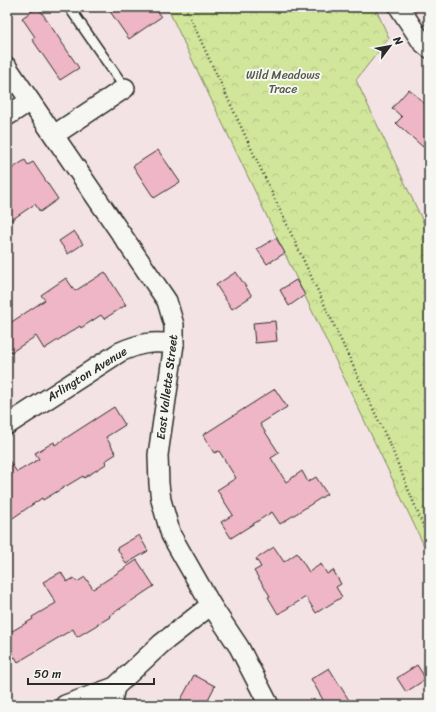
<svg xmlns="http://www.w3.org/2000/svg" width="436" height="712" font-family="Sriracha,sans-serif">
  <style>
    .park { fill: url(#park-crowns); stroke: #7e8863 }
    .building { fill: #efb6c7; stroke: #2b2b2b }
    .lines { fill: none; stroke-linecap: round; stroke-linejoin: round }
    .service-casing { stroke: #2b2b2b; stroke-width: 12 }
    .minor-casing { stroke: #2b2b2b; stroke-width: 22 }
    .path { stroke: #2b2b2b; stroke-width: 2.5; stroke-dasharray: 1 3; stroke-linecap: butt }
    .service { stroke: #f6f6f2; stroke-width: 9 }
    .minor { stroke: #f6f6f2; stroke-width: 19 }
    .labels { text-anchor: middle; stroke-width: 4; stroke-linejoin: round; paint-order: stroke }
    .park-label { font-size: 12px; fill: #545a47; stroke: #f6f6f2 }
    .street-label { font-size: 12px; fill: #2b2b2b; stroke: #f6f6f2 }
  </style>
  <defs>
    <pattern id="park-crowns" width="20" height="18" patternUnits="userSpaceOnUse"><rect width="20" height="18" fill="#d1e69b"/><path d="M2 6a3 3 0 1 1 6 0M12 15a3 3 0 1 1 6 0" fill="none" stroke="#b4c586"/></pattern>
  </defs>
  <rect width="100%" height="100%" fill="#f4e3e5"/>
  <filter id="ink" filterUnits="userSpaceOnUse"><feTurbulence type="fractalNoise" baseFrequency=".025" numOctaves="2"/><feDisplacementMap in="SourceGraphic" scale="8" xChannelSelector="R" yChannelSelector="G"/><feConvolveMatrix kernelMatrix="1 2 1 2 8 2 1 2 1" color-interpolation-filters="sRGB"/></filter>
  <g filter="url(#ink)">
    <path class="park" d="M 167,7 L 375,7 L 389,38 L 356,80 L 429,234 L 429,556 Z"/>
    <g class="building">
      <path d="M 38,7 L 79,68 L 60,80 L 32,39 L 35,37 L 22,18 Z"/>
      <path d="M 107,7 L 154,7 L 161,17 L 129,39 Z"/>
      <path d="M 409,89 L 429,108 L 429,140 L 423,147 L 396,123 L 402,117 L 392,108 Z"/>
      <path d="M 158,150 L 180,182 L 154,198 L 133,166 Z"/>
      <path d="M 25,160 L 28,165 L 33,162 L 58,199 L 40,212 L 35,204 L 7,223 L 7,172 Z"/>
      <path d="M 74,231 L 83,244 L 68,254 L 59,241 Z"/>
      <path d="M 276,238 L 285,253 L 267,264 L 257,249 Z"/>
      <path d="M 105,272 L 126,305 L 104,319 L 101,315 L 81,328 L 80,326 L 44,349 L 36,336 L 7,355 L 7,325 L 45,300 L 41,295 L 66,278 L 75,291 Z"/>
      <path d="M 236,272 L 252,296 L 232,309 L 216,285 Z"/>
      <path d="M 296,280 L 305,295 L 289,306 L 280,290 Z"/>
      <path d="M 275,321 L 277,341 L 255,343 L 253,323 Z"/>
      <path d="M 275,389 L 287,407 L 260,424 L 279,453 L 271,458 L 286,482 L 302,471 L 308,482 L 316,477 L 327,494 L 280,524 L 272,512 L 231,538 L 221,522 L 233,515 L 217,490 L 236,478 L 219,451 L 214,453 L 203,435 Z"/>
      <path d="M 114,407 L 125,425 L 106,437 L 116,454 L 105,461 L 106,464 L 84,478 L 83,476 L 43,500 L 42,498 L 7,522 L 7,458 L 17,472 L 39,459 L 35,453 L 54,442 L 55,445 Z"/>
      <path d="M 139,535 L 148,551 L 126,564 L 117,548 Z"/>
      <path d="M 274,547 L 284,562 L 297,553 L 309,572 L 321,564 L 327,574 L 333,570 L 341,584 L 336,587 L 342,597 L 316,613 L 306,597 L 278,614 L 268,597 L 270,596 L 254,571 L 261,567 L 256,559 Z"/>
      <path d="M 137,560 L 154,586 L 109,616 L 110,617 L 77,637 L 73,629 L 18,662 L 15,657 L 7,662 L 7,634 L 33,619 L 32,617 L 56,603 L 43,582 L 61,572 L 67,582 L 74,578 L 77,582 L 85,577 L 93,589 Z"/>
      <path d="M 417,665 L 426,679 L 406,692 L 397,678 Z"/>
      <path d="M 329,668 L 352,705 L 326,705 L 311,679 Z"/>
      <path d="M 194,675 L 215,686 L 205,705 L 178,705 Z"/>
    </g>
    <g class="lines">
      <defs>
        <path id="service" d="M 69,7 L 125,88"/>
        <g id="minor">
          <path d="M 399,7 L 422,42 L 429,48"/>
          <path d="M 7,67 L 167,301 L 174,325 L 174,344 L 158,455 L 159,484 L 161,500 L 171,535 L 211,605 L 239,647 L 269,705"/>
          <path d="M 7,116 L 30,101"/>
          <path d="M 54,135 L 125,88"/>
          <path d="M 7,425 L 120,352 C 141,343 151,341 174,344"/>
          <path d="M 65,705 L 115,687"/>
          <path d="M 111,705 L 115,687 L 161,644 L 211,605"/>
        </g>
      </defs>
      <use href="#service" class="service-casing"/>
      <use href="#minor" class="minor-casing"/>
      <path class="path" d="M 185,7 L 391,447 L 429,540"/>
      <use href="#service" class="service"/>
      <use href="#minor" class="minor"/>
    </g>
  </g>
  <g class="labels">
    <g class="park-label">
      <text x="283" y="79">Wild Meadows<tspan x="283" dy="14">Trace</tspan></text>
    </g>
    <g class="street-label">
      <text transform="translate(87 374) rotate(-32)" y="4">Arlington Avenue</text>
      <text transform="translate(167 387) rotate(-83)" y="4">East Vallette Street</text>
    </g>
  </g>
  <rect width="436" height="712" fill="none" stroke="#f6f6f2" stroke-width="24"/>
  <rect x="12" y="12" width="412" height="688" fill="none" stroke="#2b2b2b" stroke-width="1.5" filter="url(#ink)"/>
  <g transform="translate(390 46) rotate(58)" stroke="#f6f6f2" stroke-width="3" paint-order="stroke">
  <path d="M0-3L7 15L0 10L-7 15Z" fill="#2b2b2b"/>
  <text y="-6" font-size="11" font-weight="bold" text-anchor="middle" fill="#2b2b2b">N</text>
  </g>
  <path d="M28 678v6h126v-6" fill="none" stroke="#2b2b2b" stroke-width="2"/>
  <text x="34" y="678" font-size="12" fill="#2b2b2b" stroke="#f6f6f2" stroke-width="3" paint-order="stroke">50 m</text>
</svg>
